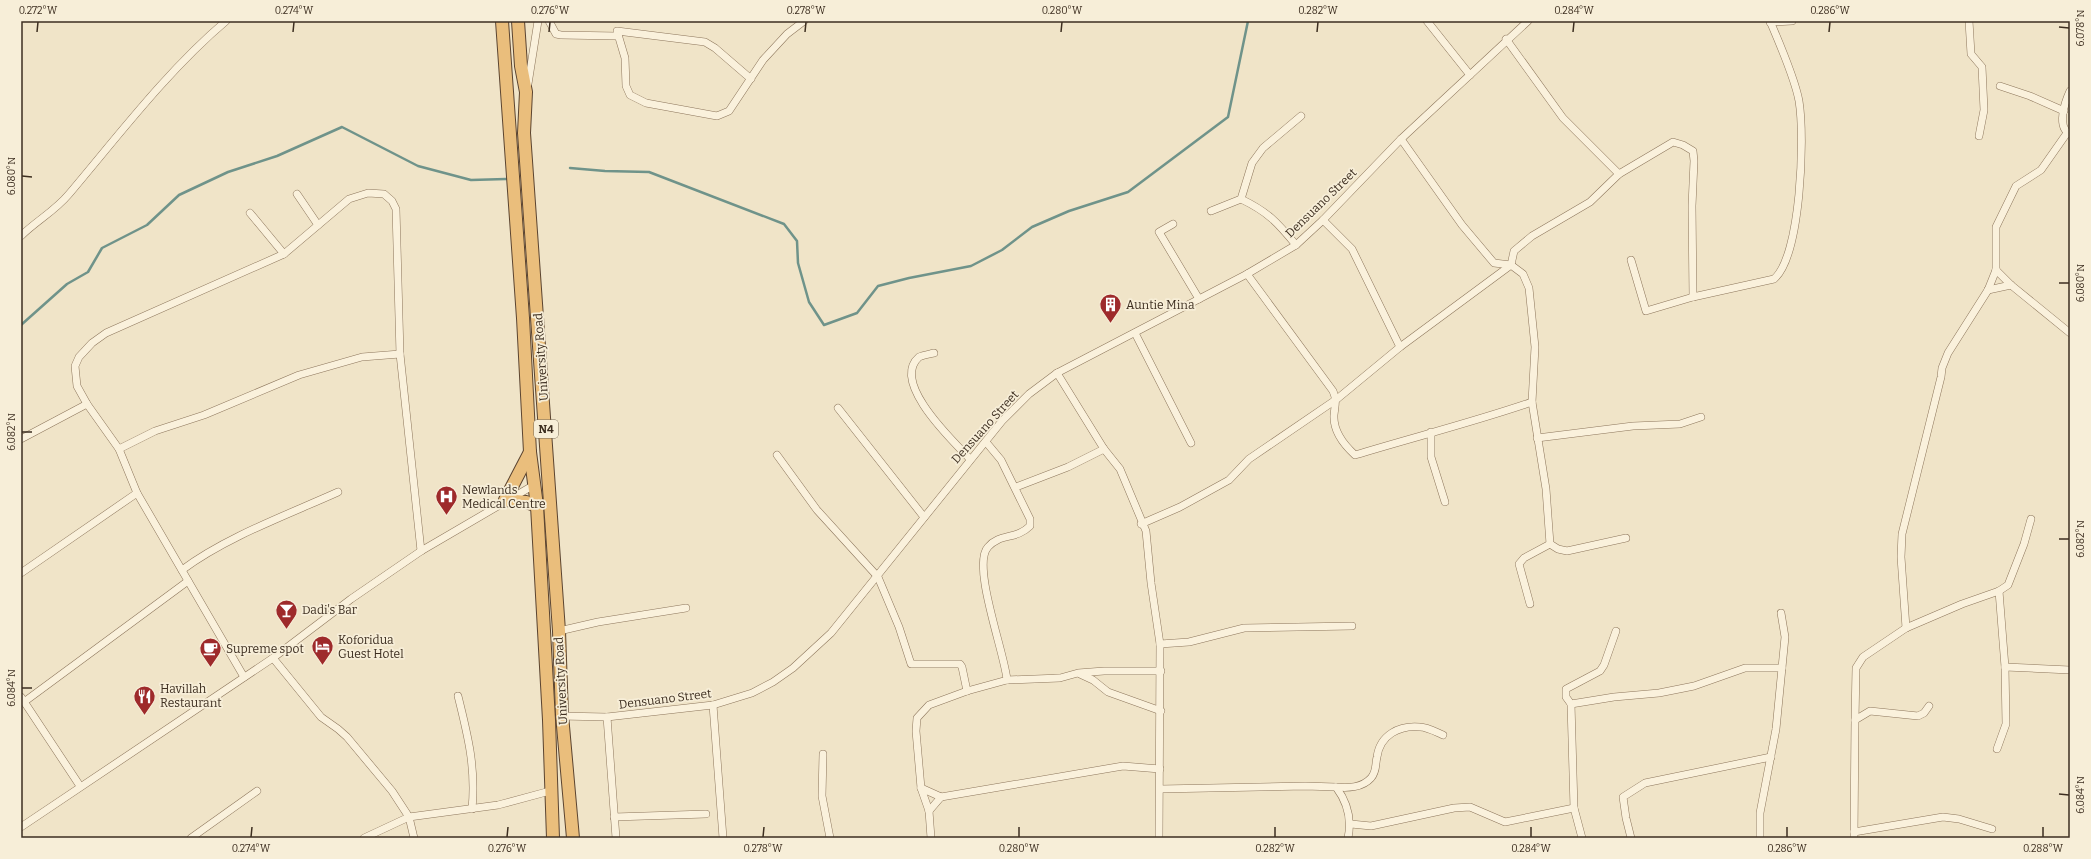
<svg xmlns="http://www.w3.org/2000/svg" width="2091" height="859" font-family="Bitter,serif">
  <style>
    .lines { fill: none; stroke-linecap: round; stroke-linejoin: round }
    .stream { stroke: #6f938a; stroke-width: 2.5 }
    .minor-casing { stroke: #8d765c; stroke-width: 8 }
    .trunk-casing { stroke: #5b4430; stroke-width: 14 }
    .minor { stroke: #faf1dc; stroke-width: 7 }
    .trunk { stroke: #eabe7c; stroke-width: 12 }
    .ticks { fill: none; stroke: #3d2e20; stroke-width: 1.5 }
    .labels { text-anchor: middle; stroke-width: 3.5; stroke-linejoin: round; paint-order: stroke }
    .shield { fill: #f7eed8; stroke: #756857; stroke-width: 1 }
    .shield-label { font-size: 11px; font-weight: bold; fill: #3d2e20 }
    .street-label { font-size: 12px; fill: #3d2e20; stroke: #f7eed8 }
    .poi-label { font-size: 12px; fill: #3d2e20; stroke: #f7eed8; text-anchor: start }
    .neatline { fill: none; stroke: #3d2e20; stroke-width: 1.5 }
    .ticks-label { font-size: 10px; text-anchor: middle; fill: #3d2e20 }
  </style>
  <rect width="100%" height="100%" fill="#f0e4c8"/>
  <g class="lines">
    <g class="stream">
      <path d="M 570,168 L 605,171 L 649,172 L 784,224 L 797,241 L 798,263 L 809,302 L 824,325 L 857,313 L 878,286 L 909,278 L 971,266 L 1002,250 L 1032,227 L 1069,211 L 1128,192 L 1228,117 L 1248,21"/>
      <path d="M 21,325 L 67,284 L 88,272 L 102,248 L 147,225 L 179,195 L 228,172 L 277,156 L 342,127 L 418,166 L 471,180 L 506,179"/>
    </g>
    <defs>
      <g id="minor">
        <path d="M 549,21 L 556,34 L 561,35 L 617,36"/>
        <path d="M 1427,21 L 1470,75"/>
        <path d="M 1969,21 L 1971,54 L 1982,67 L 1984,110 L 1979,136"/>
        <path d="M 1770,22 L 1792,21"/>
        <path d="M 1506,39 L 1563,118 L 1619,174"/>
        <path d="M 751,79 L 715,48 L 705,42 L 617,31 L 625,58 L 626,86 L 630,95 L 646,103 L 717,116 L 729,111 L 763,60 L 787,34 L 804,21"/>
        <path d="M 528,84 L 538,21"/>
        <path d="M 2000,86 L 2030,96 L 2064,111"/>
        <path d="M 2070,91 C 2065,102 2056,127 2070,134"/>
        <path d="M 1401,139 L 1462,225 L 1494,263 L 1511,265 L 1523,274 L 1529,288 L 1535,347 L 1532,402 L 1546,489 L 1550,544"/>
        <path d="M 297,194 L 318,225"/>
        <path d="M 1241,199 C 1268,212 1277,222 1296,245"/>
        <path d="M 1211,211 L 1241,199 L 1252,163 L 1263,148 L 1301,116"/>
        <path d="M 250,213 L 284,254"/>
        <path d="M 1323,220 L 1352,249 L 1400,347"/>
        <path d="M 1173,224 L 1159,232 L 1199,299"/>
        <path d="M 21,236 C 36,221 55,211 69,194 C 118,136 168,70 226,21"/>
        <path d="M 1631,260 L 1646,311 L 1693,297 L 1774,279 C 1801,256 1805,137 1799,101 C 1795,79 1779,42 1770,21"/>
        <path d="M 1996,270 L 2011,285 L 2070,333"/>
        <path d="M 1247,274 L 1333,391 C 1337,400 1335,405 1334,415 C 1333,431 1344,445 1355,455 C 1414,437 1474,422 1532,402"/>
        <path d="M 1988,290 L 2011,285"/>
        <path d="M 1135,333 L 1191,443"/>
        <path d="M 934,353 C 930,354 923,355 919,357 C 890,382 953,441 970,459"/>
        <path d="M 1057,373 L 1104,449 L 1120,469 L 1146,531 L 1151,583 L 1160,644 L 1159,838"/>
        <path d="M 838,408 L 924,517"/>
        <path d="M 1431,432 L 1431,457 L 1445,502"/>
        <path d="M 1537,438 L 1633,426 L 1680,424 L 1701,417"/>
        <path d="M 21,439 L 87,404"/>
        <path d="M 986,442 L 1001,460 L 1030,519 L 1030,526 C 1016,540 1000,533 988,547 C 971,565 1005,654 1007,680"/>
        <path d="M 119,449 L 155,431 L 204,415 L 299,375 L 362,357 L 400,354"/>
        <path d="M 777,455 L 817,510 L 878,577 L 899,627 L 911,664 L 960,664 L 962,667 L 967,691"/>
        <path d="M 1016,487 L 1068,467 L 1104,449"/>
        <path d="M 1141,524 L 1180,507 L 1229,480 L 1249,459 L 1337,399 L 1400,347 L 1511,265 L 1514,251 L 1532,236 L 1590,202 L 1619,174 L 1673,142 L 1683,145 L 1693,151 L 1694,161 L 1692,206 L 1693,297"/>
        <path d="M 1550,544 L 1558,549 L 1567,551 L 1626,538"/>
        <path d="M 182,570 C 226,537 287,515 338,492"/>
        <path d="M 21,573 L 137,493"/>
        <path d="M 1530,604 L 1519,564 L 1524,558 L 1550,544"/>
        <path d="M 1906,628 L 1901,557 L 1902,534 L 1941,377 L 1942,368 L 1948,353 L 1988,290 L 1996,270 L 1996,227 L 2016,186 L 2041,170 L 2067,133"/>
        <path d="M 559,631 L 598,622 L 686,608"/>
        <path d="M 1160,644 L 1189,642 L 1244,628 L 1352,626"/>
        <path d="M 273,658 L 321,717 L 338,729 L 347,737 L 392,791 L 409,817 L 414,838"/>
        <path d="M 2005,667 L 2070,670"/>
        <path d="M 1080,674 L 1093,680 L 1108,692 L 1161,711"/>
        <path d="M 244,677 L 137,493 L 119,449 L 87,404 L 77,386 L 75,366 L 79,357 L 92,343 L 106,333 L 284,254 L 349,199 L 368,193 L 384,194 L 392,201 L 396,209 L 400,354 L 421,551"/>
        <path d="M 458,696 C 468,736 476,768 472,809"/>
        <path d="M 21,697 L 80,786"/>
        <path d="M 24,702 L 188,581"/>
        <path d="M 1571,704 L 1614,697 L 1659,693 L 1694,686 L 1745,668 L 1782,668"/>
        <path d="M 713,705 L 723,838"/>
        <path d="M 560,716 L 607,717 L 713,705 L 752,693 L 773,682 L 793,668 L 831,633 L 1002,421 L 1029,394 L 1057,373 L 1247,274 L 1296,245 L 1323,220 L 1401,139 L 1528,21"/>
        <path d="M 607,717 L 616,838"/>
        <path d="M 1855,720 L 1856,668 L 1863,657 L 1906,628 L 1962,604 L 1999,591 L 2008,585 L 2024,544 L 2031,519"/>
        <path d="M 1997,749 L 2006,724 L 2005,667 L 1999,591"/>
        <path d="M 823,754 L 822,796 L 830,838"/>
        <path d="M 1336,787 C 1348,788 1362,788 1371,778 C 1377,771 1375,765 1377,757 C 1380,735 1399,725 1420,727 C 1427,727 1436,732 1443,735"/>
        <path d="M 921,788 L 941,797 L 1123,766 L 1160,769"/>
        <path d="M 1160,789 L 1305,786 L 1336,787 C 1348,803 1352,819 1348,838"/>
        <path d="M 929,811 L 941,797"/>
        <path d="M 614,817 L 706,814"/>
        <path d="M 1351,824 L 1371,826 L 1454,808 L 1470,807 L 1505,822 L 1574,808"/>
        <path d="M 21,827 L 273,658 L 351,599 L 421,551 L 534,485"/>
        <path d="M 1854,832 L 1943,817 L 1959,819 L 1992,829"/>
        <path d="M 191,838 L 257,791"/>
        <path d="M 364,838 L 409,817 L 498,805 L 550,791"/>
        <path d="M 931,838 L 929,811 L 921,788 L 916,731 L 917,718 L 929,705 L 967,691 L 1007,680 L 1060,678 L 1078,673 L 1104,671 L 1161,671"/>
        <path d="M 1582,838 L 1574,808 L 1571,704 L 1566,697 L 1566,689 L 1600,671 L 1604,665 L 1616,631"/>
        <path d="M 1631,838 L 1626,818 L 1623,797 L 1645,783 L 1771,757"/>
        <path d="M 1760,838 L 1760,813 L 1776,729 L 1785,637 L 1781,613"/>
        <path d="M 1854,838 L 1855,720 L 1870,711 L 1918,716 L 1924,713 L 1929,706"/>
      </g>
      <g id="trunk">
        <path d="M 502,21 L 523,318 L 530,452 L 537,506 L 549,720 L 553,838"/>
        <path d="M 518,21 L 521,66 L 526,92 L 524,133 L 526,161 L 559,631 L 562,715 L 573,838"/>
        <path d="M 530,452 L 505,500 L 526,502 L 537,506"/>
      </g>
    </defs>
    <use href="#minor" class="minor-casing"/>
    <use href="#trunk" class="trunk-casing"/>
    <use href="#minor" class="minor"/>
    <use href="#trunk" class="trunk"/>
  </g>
  <path class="ticks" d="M 2059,27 L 2069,28M 37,32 L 38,22M 293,32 L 294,22M 549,32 L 550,22M 805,32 L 806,22M 1061,32 L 1062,22M 1317,32 L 1318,22M 1573,32 L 1574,22M 1829,32 L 1830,22M 22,176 L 32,177M 2059,283 L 2069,283M 22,432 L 32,432M 2059,539 L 2069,539M 22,688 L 32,688M 2059,794 L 2069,795M 251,837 L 252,827M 507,837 L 508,827M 763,837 L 764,827M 1019,837 L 1019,827M 1275,837 L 1275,827M 1531,837 L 1531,827M 1787,837 L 1787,827M 2043,837 L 2043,827"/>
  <defs>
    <symbol id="building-pin" viewBox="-11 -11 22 30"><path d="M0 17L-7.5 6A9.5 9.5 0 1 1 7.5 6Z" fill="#9e2a2b" stroke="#f7eed8"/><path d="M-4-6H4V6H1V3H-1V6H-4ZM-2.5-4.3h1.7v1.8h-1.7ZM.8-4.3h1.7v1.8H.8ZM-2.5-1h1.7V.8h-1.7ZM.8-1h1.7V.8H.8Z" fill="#fff"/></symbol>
    <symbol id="hospital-pin" viewBox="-11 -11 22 30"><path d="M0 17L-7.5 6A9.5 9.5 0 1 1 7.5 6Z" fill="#9e2a2b" stroke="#f7eed8"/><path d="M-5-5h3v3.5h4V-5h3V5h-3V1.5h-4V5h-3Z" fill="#fff"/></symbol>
    <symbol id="bar-pin" viewBox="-11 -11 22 30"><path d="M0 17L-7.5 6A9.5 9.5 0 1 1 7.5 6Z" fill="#9e2a2b" stroke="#f7eed8"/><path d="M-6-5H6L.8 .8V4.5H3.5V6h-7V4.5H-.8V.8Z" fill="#fff"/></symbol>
    <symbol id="hotel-pin" viewBox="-11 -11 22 30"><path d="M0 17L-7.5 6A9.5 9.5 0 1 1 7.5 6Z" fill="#9e2a2b" stroke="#f7eed8"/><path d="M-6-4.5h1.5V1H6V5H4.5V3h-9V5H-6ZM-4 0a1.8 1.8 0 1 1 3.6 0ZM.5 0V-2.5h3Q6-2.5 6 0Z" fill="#fff"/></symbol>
    <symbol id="cafe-pin" viewBox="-11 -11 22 30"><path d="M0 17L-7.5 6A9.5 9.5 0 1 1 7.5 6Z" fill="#9e2a2b" stroke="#f7eed8"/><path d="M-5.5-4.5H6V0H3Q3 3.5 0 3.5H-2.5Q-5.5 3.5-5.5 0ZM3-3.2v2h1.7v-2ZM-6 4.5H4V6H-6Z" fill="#fff"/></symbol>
    <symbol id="restaurant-pin" viewBox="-11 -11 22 30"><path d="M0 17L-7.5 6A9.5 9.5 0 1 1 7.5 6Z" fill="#9e2a2b" stroke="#f7eed8"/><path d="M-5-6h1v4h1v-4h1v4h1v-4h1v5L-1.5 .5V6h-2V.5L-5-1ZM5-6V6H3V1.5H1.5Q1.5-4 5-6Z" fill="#fff"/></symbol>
  </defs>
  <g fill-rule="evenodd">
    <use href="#building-pin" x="1098" y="292" width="25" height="34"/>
    <use href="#hospital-pin" x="434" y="484" width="25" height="34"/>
    <use href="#bar-pin" x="274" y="598" width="25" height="34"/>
    <use href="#hotel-pin" x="310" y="634" width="25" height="34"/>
    <use href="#cafe-pin" x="198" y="636" width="25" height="34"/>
    <use href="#restaurant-pin" x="132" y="684" width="25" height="34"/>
  </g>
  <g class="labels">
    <rect class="shield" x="534" y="420" width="24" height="18" rx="3"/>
    <g class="shield-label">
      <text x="546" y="433">N4</text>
    </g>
    <g class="street-label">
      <text transform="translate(1321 203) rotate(-44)" y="4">Densuano Street</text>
      <text transform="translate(541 357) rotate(-94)" y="4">University Road</text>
      <text transform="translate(985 427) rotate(-48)" y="4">Densuano Street</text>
      <text transform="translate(561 681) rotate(-93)" y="4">University Road</text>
      <text transform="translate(665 699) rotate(-7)" y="4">Densuano Street</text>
    </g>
    <g class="poi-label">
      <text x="1126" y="309">Auntie Mina</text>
      <text x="462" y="494">Newlands<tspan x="462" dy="14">Medical Centre</tspan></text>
      <text x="302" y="614">Dadi's Bar</text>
      <text x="338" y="644">Koforidua<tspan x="338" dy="14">Guest Hotel</tspan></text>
      <text x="226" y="653">Supreme spot</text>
      <text x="160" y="693">Havillah<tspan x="160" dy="14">Restaurant</tspan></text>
    </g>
  </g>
  <rect width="2091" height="859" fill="none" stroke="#f7eed8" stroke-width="44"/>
  <rect x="22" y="22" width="2047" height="815" class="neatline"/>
  <g class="ticks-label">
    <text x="38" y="14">0.272°W</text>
    <text x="294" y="14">0.274°W</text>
    <text x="550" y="14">0.276°W</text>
    <text x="806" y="14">0.278°W</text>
    <text x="1062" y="14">0.280°W</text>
    <text x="1318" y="14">0.282°W</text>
    <text x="1574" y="14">0.284°W</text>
    <text x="1830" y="14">0.286°W</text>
    <text transform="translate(2080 28) rotate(-90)" y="4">6.078°N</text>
    <text transform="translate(11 176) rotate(-90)" y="4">6.080°N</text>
    <text transform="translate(2080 283) rotate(-90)" y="4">6.080°N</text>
    <text transform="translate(11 432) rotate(-90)" y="4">6.082°N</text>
    <text transform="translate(2080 539) rotate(-90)" y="4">6.082°N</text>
    <text transform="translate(11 688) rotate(-90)" y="4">6.084°N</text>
    <text transform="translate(2080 795) rotate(-90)" y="4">6.084°N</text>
    <text x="251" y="852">0.274°W</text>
    <text x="507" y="852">0.276°W</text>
    <text x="763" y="852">0.278°W</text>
    <text x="1019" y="852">0.280°W</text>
    <text x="1275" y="852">0.282°W</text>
    <text x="1531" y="852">0.284°W</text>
    <text x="1787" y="852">0.286°W</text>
    <text x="2043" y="852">0.288°W</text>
  </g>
</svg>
